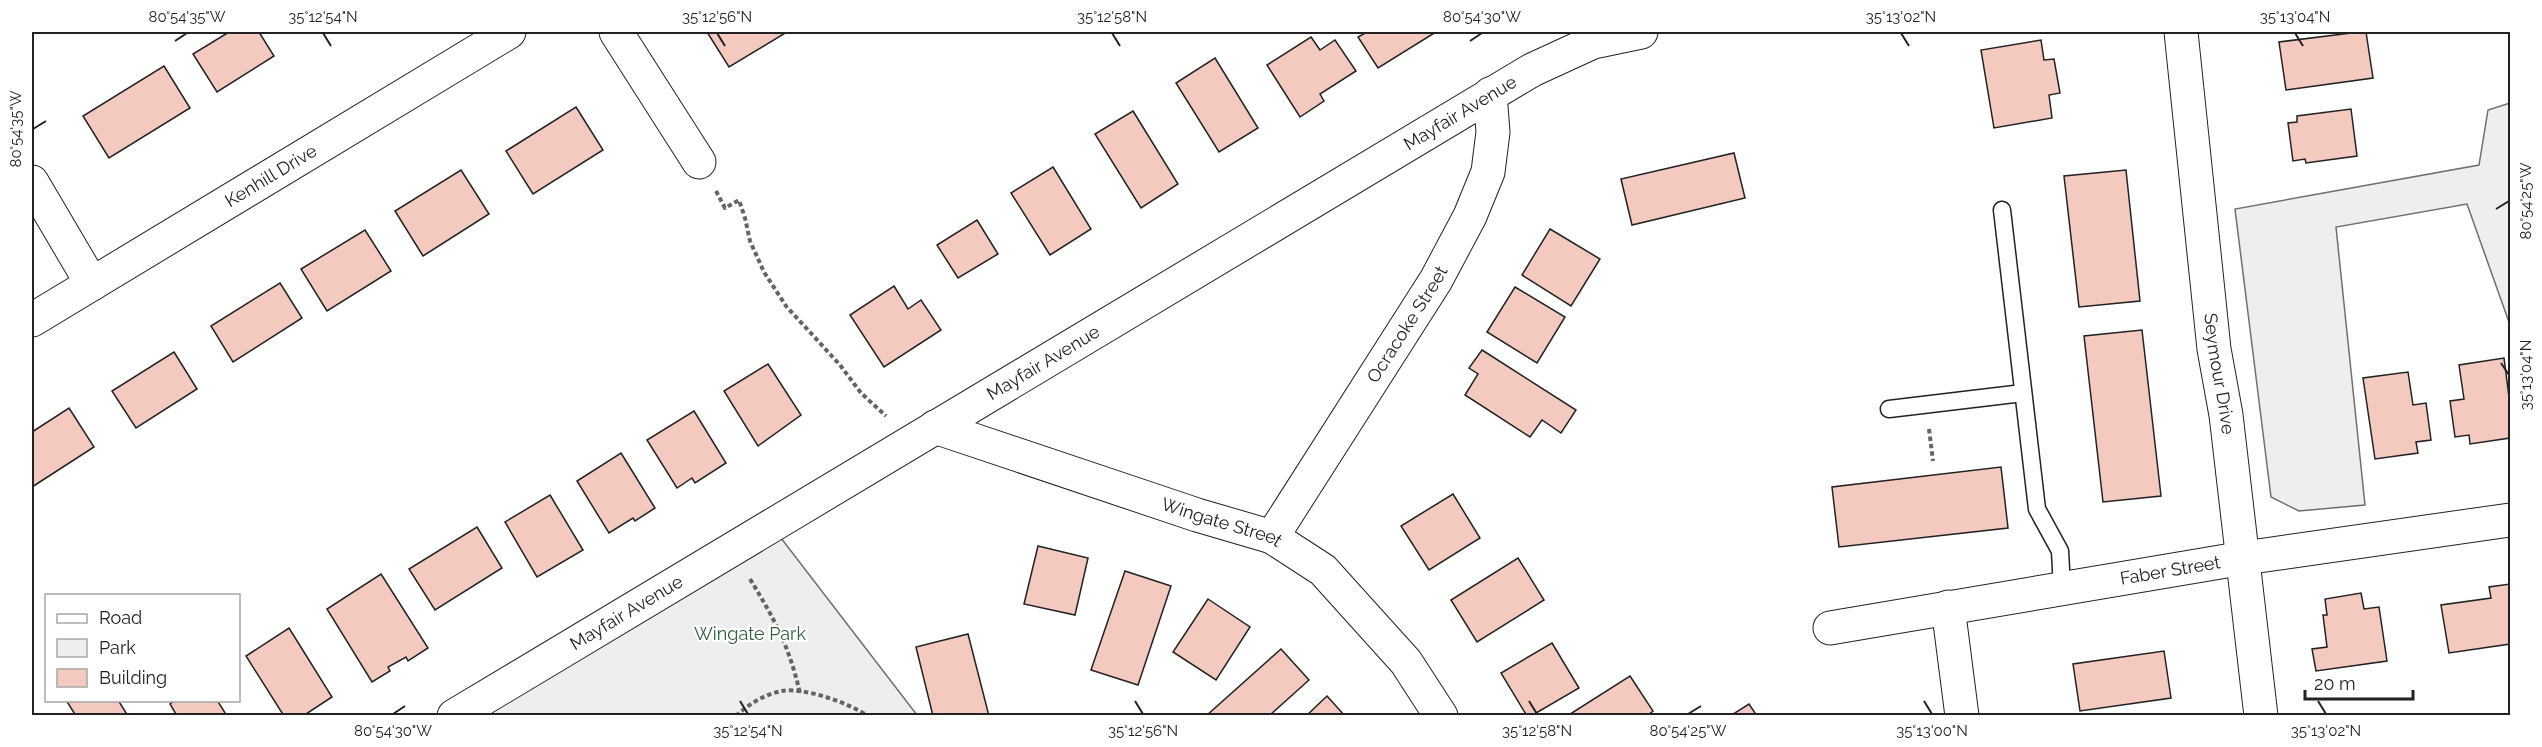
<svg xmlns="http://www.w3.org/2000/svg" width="2542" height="747" font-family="Raleway,sans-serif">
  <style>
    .green { fill: #eee; stroke: #6f6f6f; stroke-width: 1.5 }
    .building { fill: #f3c9c0; stroke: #222; stroke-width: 1.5 }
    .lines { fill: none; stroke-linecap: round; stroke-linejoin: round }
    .service-casing { stroke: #222; stroke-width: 19 }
    .minor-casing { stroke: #222; stroke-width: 35 }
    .tertiary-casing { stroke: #222; stroke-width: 35 }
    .path { stroke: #646464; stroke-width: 4; stroke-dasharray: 4.5 3; stroke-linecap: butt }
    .service { stroke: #fff; stroke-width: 16 }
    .minor { stroke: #fff; stroke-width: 33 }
    .tertiary { stroke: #fff; stroke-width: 33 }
    .ticks { fill: none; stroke: #222; stroke-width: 2 }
    .labels { text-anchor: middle; stroke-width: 4.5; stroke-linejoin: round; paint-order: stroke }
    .street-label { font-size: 18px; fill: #222; stroke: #fff }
    .park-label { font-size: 18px; fill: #2f5e38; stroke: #fff }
    .neatline { fill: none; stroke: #222; stroke-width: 2 }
    .ticks-label { font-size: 15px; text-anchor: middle; fill: #222 }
  </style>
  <rect width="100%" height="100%" fill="#fff"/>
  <g class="green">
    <path d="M 2510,103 L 2510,325 L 2467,204 L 2336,227 L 2365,505 L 2299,511 L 2271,497 L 2235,209 L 2479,165 L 2488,110 Z"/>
    <path d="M 771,525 L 917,715 L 454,716 Z"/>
  </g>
  <g class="building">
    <path d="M 229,32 L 259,32 L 274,56 L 217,92 L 193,54 Z"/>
    <path d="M 707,32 L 787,32 L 729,67 Z"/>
    <path d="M 1367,32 L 1436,32 L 1378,68 L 1358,37 Z"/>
    <path d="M 2359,32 L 2366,32 L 2373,78 L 2286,90 L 2279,42 Z"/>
    <path d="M 1311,37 L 1320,50 L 1335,40 L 1356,71 L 1320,94 L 1324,101 L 1300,117 L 1267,65 Z"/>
    <path d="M 2041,40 L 2044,60 L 2054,59 L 2060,93 L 2049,95 L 2052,118 L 1994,128 L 1981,50 Z"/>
    <path d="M 1215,58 L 1258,128 L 1219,152 L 1176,83 Z"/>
    <path d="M 164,66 L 190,108 L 109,158 L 83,116 Z"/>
    <path d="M 576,107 L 603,150 L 533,194 L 506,151 Z"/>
    <path d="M 2351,109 L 2357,156 L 2306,163 L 2305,159 L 2293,161 L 2288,123 L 2297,122 L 2297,116 Z"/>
    <path d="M 1133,111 L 1178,184 L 1141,208 L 1095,134 Z"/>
    <path d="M 1734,153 L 1745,198 L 1632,225 L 1621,179 Z"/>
    <path d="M 1053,167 L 1091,229 L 1050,255 L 1011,193 Z"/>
    <path d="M 461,170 L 489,214 L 423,256 L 395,211 Z"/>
    <path d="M 2126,170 L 2140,301 L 2079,307 L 2064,176 Z"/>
    <path d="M 977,220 L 998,254 L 958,278 L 937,245 Z"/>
    <path d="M 1550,229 L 1600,259 L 1571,306 L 1522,275 Z"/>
    <path d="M 365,230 L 391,271 L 327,311 L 301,269 Z"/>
    <path d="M 280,283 L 302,318 L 233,362 L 211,326 Z"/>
    <path d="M 894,286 L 908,309 L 921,300 L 941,330 L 884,367 L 850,315 Z"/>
    <path d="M 1515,287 L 1565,317 L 1537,363 L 1487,332 Z"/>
    <path d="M 2142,330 L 2161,496 L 2103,502 L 2084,336 Z"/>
    <path d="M 1482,350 L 1576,410 L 1561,433 L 1542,420 L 1530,437 L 1465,395 L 1478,374 L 1469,368 Z"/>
    <path d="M 174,352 L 197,389 L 136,428 L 112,391 Z"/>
    <path d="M 2504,358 L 2510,405 L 2510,438 L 2470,444 L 2469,435 L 2455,437 L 2450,401 L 2464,399 L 2459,365 Z"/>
    <path d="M 768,364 L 801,415 L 758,446 L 724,391 Z"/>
    <path d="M 2408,372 L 2413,405 L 2426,403 L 2431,440 L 2416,442 L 2418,453 L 2375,459 L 2363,378 Z"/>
    <path d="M 69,408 L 94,447 L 32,487 L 32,432 Z"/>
    <path d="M 694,411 L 726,463 L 695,483 L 692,478 L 677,488 L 647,440 Z"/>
    <path d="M 621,453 L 655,508 L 635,521 L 633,518 L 609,533 L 577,481 Z"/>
    <path d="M 2001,467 L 2008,528 L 1839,547 L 1832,487 Z"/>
    <path d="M 1453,494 L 1480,538 L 1429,570 L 1401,526 Z"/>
    <path d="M 550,495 L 583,550 L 537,577 L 505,522 Z"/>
    <path d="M 477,527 L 502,568 L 435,610 L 409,569 Z"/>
    <path d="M 1038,546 L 1088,558 L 1075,615 L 1024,604 Z"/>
    <path d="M 1518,558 L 1544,600 L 1477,642 L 1451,600 Z"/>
    <path d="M 1125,571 L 1171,586 L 1138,685 L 1091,670 Z"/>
    <path d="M 381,574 L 428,648 L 408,661 L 406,657 L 388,667 L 390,671 L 372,682 L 327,609 Z"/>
    <path d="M 2510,584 L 2510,644 L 2449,653 L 2441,605 L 2491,598 L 2489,587 Z"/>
    <path d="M 2361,593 L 2364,609 L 2379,607 L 2387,661 L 2316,671 L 2312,649 L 2327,647 L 2323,615 L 2327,615 L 2325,599 Z"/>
    <path d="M 1208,599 L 1250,627 L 1216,680 L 1173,652 Z"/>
    <path d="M 289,628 L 332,697 L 303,716 L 284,716 L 246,656 Z"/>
    <path d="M 968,634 L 989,716 L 933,716 L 916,647 Z"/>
    <path d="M 1552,643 L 1579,688 L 1531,716 L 1527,716 L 1501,673 Z"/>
    <path d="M 1281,649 L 1309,680 L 1269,716 L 1206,716 Z"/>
    <path d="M 2164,651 L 2171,698 L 2080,711 L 2073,664 Z"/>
    <path d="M 1630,676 L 1653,711 L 1647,716 L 1567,716 Z"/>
    <path d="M 1327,696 L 1345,716 L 1306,716 Z"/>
    <path d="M 66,700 L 118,700 L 128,716 L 76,716 Z"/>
    <path d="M 175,700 L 217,700 L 227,716 L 177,716 L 170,704 Z"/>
    <path d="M 1749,704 L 1757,716 L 1730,716 Z"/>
  </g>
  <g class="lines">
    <defs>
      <g id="service">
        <path d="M 2002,210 L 2037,509 L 2060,551 L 2062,588"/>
        <path d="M 1889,409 L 2023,393"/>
      </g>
      <g id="minor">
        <path d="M 616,32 L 699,162"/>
        <path d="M 32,182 L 92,284"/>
        <path id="s1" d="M 32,320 L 509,32"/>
        <path id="s2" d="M 935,427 L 1197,515 L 1272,537 L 1323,570 L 1406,662 L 1441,716"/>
        <path id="s3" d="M 1272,537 L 1436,280 L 1470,216 L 1488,172 L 1493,132 L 1490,94"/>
        <path d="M 1948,607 L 1962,716"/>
        <path id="s4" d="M 1830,628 L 2244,558 L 2510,520"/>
        <path id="s5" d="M 454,716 L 1532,70 L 1593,42 L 1641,32"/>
      </g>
      <g id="tertiary">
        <path id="s6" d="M 2181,32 L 2214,349 L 2226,415 L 2261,716"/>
      </g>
    </defs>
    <use href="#service" class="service-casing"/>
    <use href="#minor" class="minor-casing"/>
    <use href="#tertiary" class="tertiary-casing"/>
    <g class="path">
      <path d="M 716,191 L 725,208 L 739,200 L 745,218 L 750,241 L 764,272 L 786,306 L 840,365 L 861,393 L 886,416"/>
      <path d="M 1929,429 L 1933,461"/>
      <path d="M 750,579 C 775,620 789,646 800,693"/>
      <path d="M 736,716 C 749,704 765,694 782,691 C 804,687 849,703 868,716"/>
    </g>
    <use href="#service" class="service"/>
    <use href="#minor" class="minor"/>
    <use href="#tertiary" class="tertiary"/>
  </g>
  <path class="ticks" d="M 323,33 L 331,46M 717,33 L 725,46M 1112,33 L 1120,46M 1901,33 L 1909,46M 2295,33 L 2303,46M 175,41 L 187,33M 1470,41 L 1482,33M 33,129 L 46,121M 2496,209 L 2509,201M 2501,363 L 2509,375M 740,701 L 748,714M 1135,701 L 1143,714M 1529,701 L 1537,714M 1924,701 L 1932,714M 2318,701 L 2326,714M 393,714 L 405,706M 1688,714 L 1701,706"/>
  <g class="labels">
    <g class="street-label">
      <text dy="6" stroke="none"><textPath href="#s5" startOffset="1173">Mayfair Avenue</textPath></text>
      <text dy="6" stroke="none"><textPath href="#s1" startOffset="279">Kenhill Drive</textPath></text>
      <text dy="6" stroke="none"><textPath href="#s3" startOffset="252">Ocracoke Street</textPath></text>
      <text dy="6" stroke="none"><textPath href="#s5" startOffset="687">Mayfair Avenue</textPath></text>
      <text dy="6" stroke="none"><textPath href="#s6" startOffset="344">Seymour Drive</textPath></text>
      <text dy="6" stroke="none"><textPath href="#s2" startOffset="302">Wingate Street</textPath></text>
      <text dy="6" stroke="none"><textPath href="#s4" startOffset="345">Faber Street</textPath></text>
      <text dy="6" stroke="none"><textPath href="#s5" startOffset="201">Mayfair Avenue</textPath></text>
    </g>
    <g class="park-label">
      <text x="750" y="640">Wingate Park</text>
    </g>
  </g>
  <rect width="2542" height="747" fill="none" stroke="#ffffff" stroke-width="66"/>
  <rect x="45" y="594" width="195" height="108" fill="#ffffff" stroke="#a7a7a7" stroke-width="1.5"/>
  <rect x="57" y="614" width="30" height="9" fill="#ffffff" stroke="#a7a7a7" stroke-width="1.5"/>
  <text x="99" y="624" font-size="18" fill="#222222">Road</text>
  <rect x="57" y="639" width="30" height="18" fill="#eeeeee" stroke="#a7a7a7" stroke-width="1.5"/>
  <text x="99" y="654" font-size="18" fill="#222222">Park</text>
  <rect x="57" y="669" width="30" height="18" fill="#f3c9c0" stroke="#a7a7a7" stroke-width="1.5"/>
  <text x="99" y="684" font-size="18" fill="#222222">Building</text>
  <path d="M2305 690v9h108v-9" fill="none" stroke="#222222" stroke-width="3"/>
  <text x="2314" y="690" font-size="18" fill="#222222" stroke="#ffffff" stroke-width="4.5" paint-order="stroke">20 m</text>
  <rect x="33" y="33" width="2476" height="681" class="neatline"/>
  <g class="ticks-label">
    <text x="187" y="22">80°54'35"W</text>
    <text x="323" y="22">35°12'54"N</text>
    <text x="717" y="22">35°12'56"N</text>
    <text x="1112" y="22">35°12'58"N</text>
    <text x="1482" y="22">80°54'30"W</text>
    <text x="1901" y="22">35°13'02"N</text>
    <text x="2295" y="22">35°13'04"N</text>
    <text transform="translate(16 129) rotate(-90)" y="5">80°54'35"W</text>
    <text transform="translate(2526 201) rotate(-90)" y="5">80°54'25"W</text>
    <text transform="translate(2526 375) rotate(-90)" y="5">35°13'04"N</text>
    <text x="393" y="736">80°54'30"W</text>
    <text x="748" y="736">35°12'54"N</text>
    <text x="1143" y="736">35°12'56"N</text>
    <text x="1537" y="736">35°12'58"N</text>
    <text x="1688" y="736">80°54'25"W</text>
    <text x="1932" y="736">35°13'00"N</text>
    <text x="2326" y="736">35°13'02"N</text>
  </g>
</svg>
